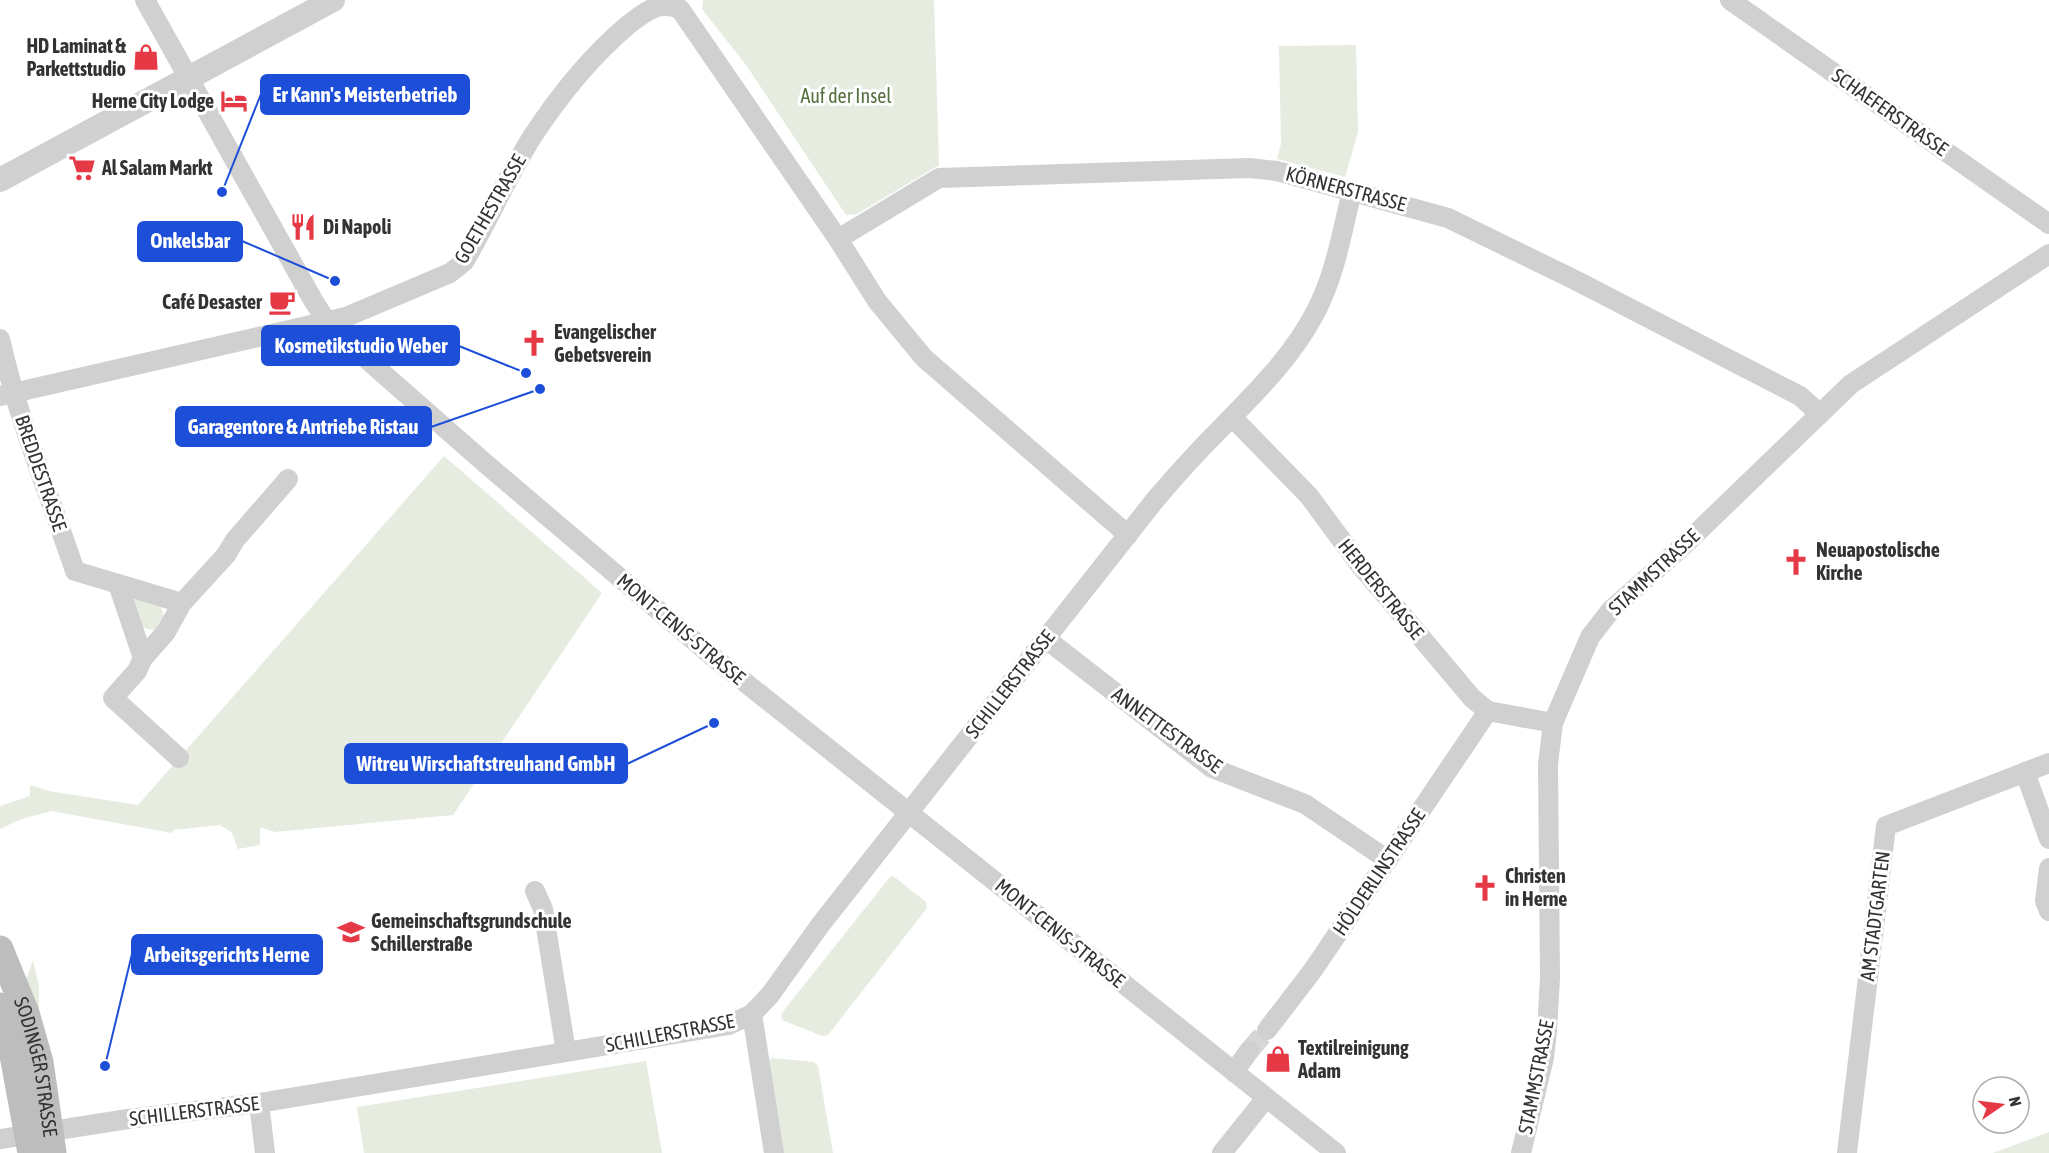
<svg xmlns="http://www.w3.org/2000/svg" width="2049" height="1153" font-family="'Asap Condensed',sans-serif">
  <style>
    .green { fill: #e6ecdf }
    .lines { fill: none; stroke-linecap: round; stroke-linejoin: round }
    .minor-tunnel { stroke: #d6d6d6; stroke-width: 20; stroke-dasharray: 20 10; stroke-linecap: butt }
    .minor { stroke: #d0d0d0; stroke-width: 20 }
    .tertiary { stroke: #d0d0d0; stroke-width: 24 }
    .secondary { stroke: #bdbdbd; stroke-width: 27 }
    .labels { text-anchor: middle; stroke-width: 6; stroke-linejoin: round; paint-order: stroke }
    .poi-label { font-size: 20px; font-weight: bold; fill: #333; stroke: #fff; text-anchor: start }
    .park-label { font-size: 20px; fill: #56703f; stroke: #fff }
    .street-label { font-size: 20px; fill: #333; stroke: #fff }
    .leader { fill: none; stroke: #1d4ed8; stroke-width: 2 }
    .callout-dot { fill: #1d4ed8; stroke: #fff; stroke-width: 2 }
    .callout { fill: #1d4ed8; stroke: #1d4ed8; stroke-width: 2 }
    .callout-label { font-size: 21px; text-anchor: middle; font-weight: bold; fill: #fff }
  </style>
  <rect width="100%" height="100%" fill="#fff"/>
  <g class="green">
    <path d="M 703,0 L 934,0 L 939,165 L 857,214 L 846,215 L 746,65 L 702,9 Z"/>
    <path d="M 1356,45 L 1358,132 L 1345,177 L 1277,159 L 1281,144 L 1279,46 Z"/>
    <path d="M 444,456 L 602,593 L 453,815 L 275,832 L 260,827 L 260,845 L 238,849 L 232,833 L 220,825 L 173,830 L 172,833 L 51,811 L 19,820 L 0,829 L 0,806 L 30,796 L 30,785 L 49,791 L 138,805 Z"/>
    <path d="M 136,599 L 160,606 C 166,616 164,622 156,629 C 138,633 137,615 132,602 Z"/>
    <path d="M 893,876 L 926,902 L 927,908 L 828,1035 L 822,1036 L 782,1020 L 781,1014 L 890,877 Z"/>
    <path d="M 33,960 L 39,986 L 39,1011 L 25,983 Z"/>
    <path d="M 772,1058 L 814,1062 L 818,1066 L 833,1153 L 784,1153 L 769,1061 Z"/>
    <path d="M 646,1061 L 662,1153 L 364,1153 L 357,1107 Z"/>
    <path d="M 2049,1132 L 2049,1153 L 1993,1153 Z"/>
  </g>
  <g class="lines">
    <path class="minor-tunnel" d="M 1249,1051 L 1267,1030"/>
    <g class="minor">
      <path d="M 145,0 L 313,300 L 327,322 L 371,363 L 486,464 L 712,656 L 1336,1153"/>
      <path d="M 1730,0 L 2049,224"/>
      <path d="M 838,239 L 939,178 L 1249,168 L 1277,171 L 1448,218 L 1575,280 L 1800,396 L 1820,414"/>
      <path d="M 0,339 C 18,419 49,494 75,571 L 182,603"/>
      <path d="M 0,396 L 346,317 L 450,273 L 464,262 C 488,221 507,177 532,137 C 559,96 591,56 628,25 C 645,12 658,0 680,9 L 838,239 L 877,301 L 924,358 L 1128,535"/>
      <path d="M 1232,417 L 1309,496 L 1360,565 L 1472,698 L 1488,711 L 1553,723"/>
      <path d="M 118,584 L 143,658"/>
      <path d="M 1046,639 L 1212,768 L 1305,804 L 1388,860"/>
      <path d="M 179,758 L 113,698 L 137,671 L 143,658 L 166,632 L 182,603 L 226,555 L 235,540 L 288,479"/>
      <path d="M 2025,772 L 2049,839"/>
      <path d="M 2049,868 L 2045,901 L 2049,911"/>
      <path d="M 535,891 L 543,909 L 566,1052"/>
      <path d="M 752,1014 L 774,1153"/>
      <path d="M 1267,1030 L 1313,970 L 1488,711"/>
      <path d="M 1234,1072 L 1249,1051"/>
      <path d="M 259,1103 L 265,1153"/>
      <path d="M 0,1139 L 128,1119 L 259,1103 L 729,1025 L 752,1014 L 770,995 L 821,924 L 1155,500 C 1177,474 1199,450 1223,426 C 1257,391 1292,357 1315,313 C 1335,276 1342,232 1352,191"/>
      <path d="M 1222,1153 L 1266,1098"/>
      <path d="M 1521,1153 L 1544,1058 L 1547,1031 L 1550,978 L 1548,764 L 1553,723 L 1590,637 L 1611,610 L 1684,545 L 1851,384 L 2049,254"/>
      <path d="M 1847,1153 L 1886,826 L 2049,763"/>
    </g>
    <path class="tertiary" d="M 0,180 L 333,0"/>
    <g class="secondary">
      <path id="s1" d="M 0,949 L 26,1013 L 40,1062 L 53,1153"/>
      <path d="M 0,1006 L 12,1050 L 31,1153"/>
    </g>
  </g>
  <defs>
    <symbol id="shop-bare" viewBox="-9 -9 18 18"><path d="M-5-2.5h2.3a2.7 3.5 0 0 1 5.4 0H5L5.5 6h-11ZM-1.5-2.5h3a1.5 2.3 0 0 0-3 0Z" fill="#e63946" stroke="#fff" stroke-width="2.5" paint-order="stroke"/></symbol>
    <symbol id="hotel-bare" viewBox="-9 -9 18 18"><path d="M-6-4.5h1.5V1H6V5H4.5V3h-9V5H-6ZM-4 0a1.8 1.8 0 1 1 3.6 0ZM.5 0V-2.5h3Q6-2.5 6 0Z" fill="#e63946" stroke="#fff" stroke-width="2.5" paint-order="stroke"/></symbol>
    <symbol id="supermarket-bare" viewBox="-9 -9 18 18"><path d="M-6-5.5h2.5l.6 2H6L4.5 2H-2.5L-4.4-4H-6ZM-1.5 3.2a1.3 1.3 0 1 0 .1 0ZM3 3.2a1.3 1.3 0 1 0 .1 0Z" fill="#e63946" stroke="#fff" stroke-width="2.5" paint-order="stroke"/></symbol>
    <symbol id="restaurant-bare" viewBox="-9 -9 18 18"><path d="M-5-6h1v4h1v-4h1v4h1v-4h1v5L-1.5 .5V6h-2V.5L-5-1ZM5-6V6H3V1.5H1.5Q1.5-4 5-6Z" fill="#e63946" stroke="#fff" stroke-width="2.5" paint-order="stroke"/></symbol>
    <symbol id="cafe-bare" viewBox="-9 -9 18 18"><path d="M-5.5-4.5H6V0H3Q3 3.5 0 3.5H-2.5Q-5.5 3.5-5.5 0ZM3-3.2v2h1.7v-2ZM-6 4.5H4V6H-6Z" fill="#e63946" stroke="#fff" stroke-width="2.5" paint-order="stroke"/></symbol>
    <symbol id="church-bare" viewBox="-9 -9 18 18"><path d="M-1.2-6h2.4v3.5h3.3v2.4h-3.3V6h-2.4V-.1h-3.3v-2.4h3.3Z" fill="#e63946" stroke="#fff" stroke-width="2.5" paint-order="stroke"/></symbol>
    <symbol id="school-bare" viewBox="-9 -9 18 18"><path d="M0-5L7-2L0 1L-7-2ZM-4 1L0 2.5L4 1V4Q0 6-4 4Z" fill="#e63946" stroke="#fff" stroke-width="2.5" paint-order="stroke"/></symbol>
  </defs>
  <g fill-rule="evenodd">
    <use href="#shop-bare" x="127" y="38" width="38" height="38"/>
    <use href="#hotel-bare" x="215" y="82" width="38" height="38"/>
    <use href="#supermarket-bare" x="63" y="149" width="38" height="38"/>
    <use href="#restaurant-bare" x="284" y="208" width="38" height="38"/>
    <use href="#cafe-bare" x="263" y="283" width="38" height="38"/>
    <use href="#church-bare" x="515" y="324" width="38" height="38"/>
    <use href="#church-bare" x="1777" y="543" width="38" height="38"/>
    <use href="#church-bare" x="1466" y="869" width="38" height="38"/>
    <use href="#school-bare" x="332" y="913" width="38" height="38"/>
    <use href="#shop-bare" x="1259" y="1040" width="38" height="38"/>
  </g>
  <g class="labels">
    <g class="poi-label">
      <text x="126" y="53" text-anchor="end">HD Laminat &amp;<tspan x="126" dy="23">Parkettstudio</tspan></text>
      <text x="214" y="108" text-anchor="end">Herne City Lodge</text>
      <text x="102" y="175">Al Salam Markt</text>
      <text x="323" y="234">Di Napoli</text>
      <text x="262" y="309" text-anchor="end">Café Desaster</text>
      <text x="554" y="339">Evangelischer<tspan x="554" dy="23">Gebetsverein</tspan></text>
      <text x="1816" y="557">Neuapostolische<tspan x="1816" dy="23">Kirche</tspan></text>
      <text x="1505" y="883">Christen<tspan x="1505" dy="23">in Herne</tspan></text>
      <text x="371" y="928">Gemeinschaftsgrundschule<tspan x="371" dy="23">Schillerstraße</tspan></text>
      <text x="1298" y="1055">Textilreinigung<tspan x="1298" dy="23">Adam</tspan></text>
    </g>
    <g class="park-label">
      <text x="846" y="103">Auf der Insel</text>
    </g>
    <g class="street-label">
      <text transform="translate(1890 112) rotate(35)" y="7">SCHAEFERSTRASSE</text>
      <text transform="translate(1346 189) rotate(15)" y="7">KÖRNERSTRASSE</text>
      <text transform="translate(490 209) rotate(-60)" y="7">GOETHESTRASSE</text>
      <text transform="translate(41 473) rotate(71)" y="7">BREDDESTRASSE</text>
      <text transform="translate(1654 572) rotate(-43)" y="7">STAMMSTRASSE</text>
      <text transform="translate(1381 589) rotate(51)" y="7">HERDERSTRASSE</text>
      <text transform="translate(681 629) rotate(40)" y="7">MONT-CENIS-STRASSE</text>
      <text transform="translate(1010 684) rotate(-52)" y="7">SCHILLERSTRASSE</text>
      <text transform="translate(1167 730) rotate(36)" y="7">ANNETTESTRASSE</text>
      <text transform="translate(1379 872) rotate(-56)" y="7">HÖLDERLINSTRASSE</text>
      <text transform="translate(1875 916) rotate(-83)" y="7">AM STADTGARTEN</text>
      <text transform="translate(1060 933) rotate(39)" y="7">MONT-CENIS-STRASSE</text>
      <text transform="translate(670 1033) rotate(-11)" y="7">SCHILLERSTRASSE</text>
      <text dy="7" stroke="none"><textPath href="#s1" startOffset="124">SODINGER STRASSE</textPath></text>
      <text transform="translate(1536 1077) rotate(-79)" y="7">STAMMSTRASSE</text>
      <text transform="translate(194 1111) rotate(-7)" y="7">SCHILLERSTRASSE</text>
    </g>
  </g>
  <path class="leader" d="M222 192L261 94M335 281L242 241M526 373L459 346M540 389L431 427M714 723L627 764M105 1066L132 954"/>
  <g class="callout-dot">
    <circle cx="222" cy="192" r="6"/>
    <circle cx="335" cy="281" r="6"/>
    <circle cx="526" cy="373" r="6"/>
    <circle cx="540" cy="389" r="6"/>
    <circle cx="714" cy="723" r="6"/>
    <circle cx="105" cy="1066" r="6"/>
  </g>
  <g class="callout">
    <rect x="261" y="75" width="208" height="39" rx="6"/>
    <rect x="138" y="222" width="104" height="39" rx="6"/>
    <rect x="262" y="326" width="197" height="39" rx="6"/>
    <rect x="176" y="407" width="255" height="39" rx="6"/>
    <rect x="345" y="744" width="282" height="39" rx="6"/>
    <rect x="132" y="935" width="190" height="39" rx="6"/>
  </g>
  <g class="callout-label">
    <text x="365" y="102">Er Kann's Meisterbetrieb</text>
    <text x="190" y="248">Onkelsbar</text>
    <text x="361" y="353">Kosmetikstudio Weber</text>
    <text x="303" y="434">Garagentore &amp; Antriebe Ristau</text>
    <text x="486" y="771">Witreu Wirschaftstreuhand GmbH</text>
    <text x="227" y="962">Arbeitsgerichts Herne</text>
  </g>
  <g transform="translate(2001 1105) rotate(76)"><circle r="28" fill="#ffffff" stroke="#adadad" stroke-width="1.5"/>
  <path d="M0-4.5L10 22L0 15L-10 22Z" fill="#e63946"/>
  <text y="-9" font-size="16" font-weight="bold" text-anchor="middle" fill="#333333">N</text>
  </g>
</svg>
